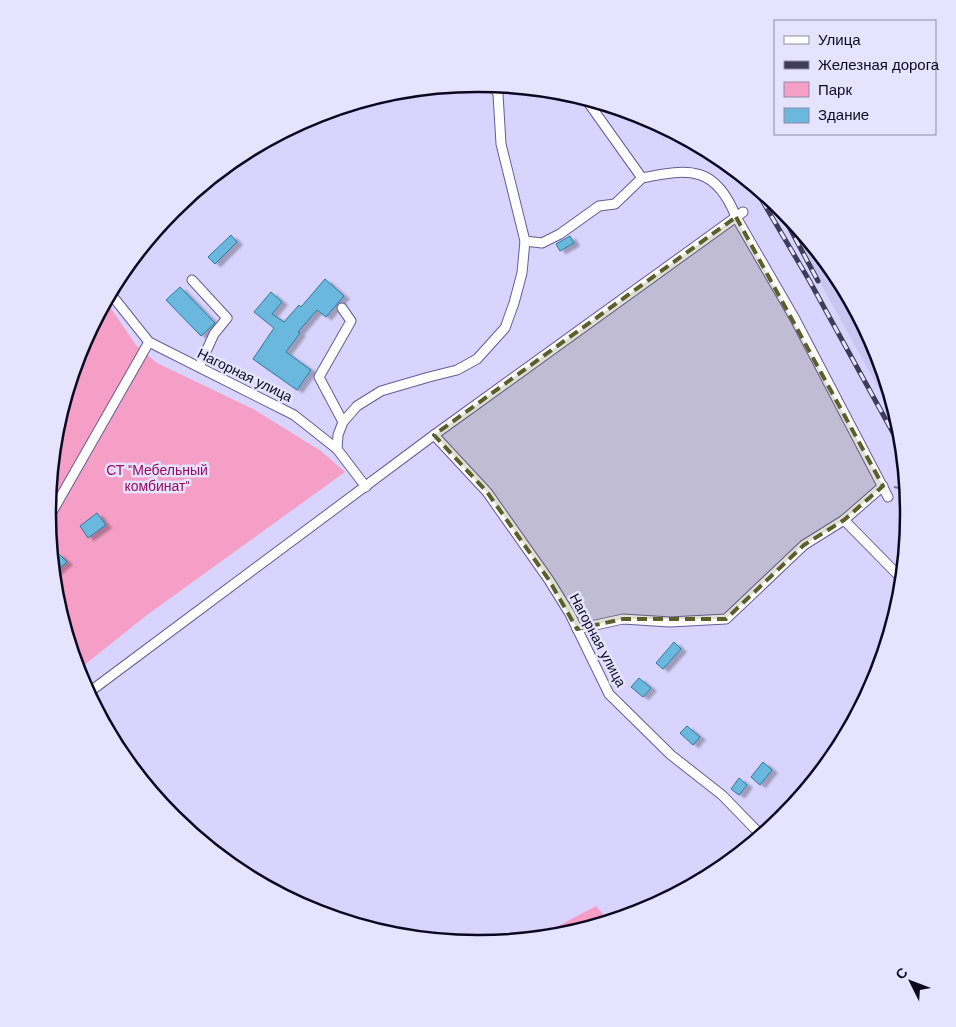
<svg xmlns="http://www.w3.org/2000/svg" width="956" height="1027" font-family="'DM Sans',sans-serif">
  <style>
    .built { fill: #cbc5f2 }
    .green { fill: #f59fc6 }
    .building { fill: #6ab8de; stroke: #297a9d; filter: url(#shadow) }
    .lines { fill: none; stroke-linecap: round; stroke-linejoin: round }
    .minor-casing { stroke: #665b97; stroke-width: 11 }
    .path { stroke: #767191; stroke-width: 2; stroke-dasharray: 5 2.5; stroke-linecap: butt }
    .minor { stroke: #fff; stroke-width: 9 }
    .rail-casing { stroke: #403b57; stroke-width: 5 }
    .rail { stroke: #e6e3ff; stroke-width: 3; stroke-dasharray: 9; stroke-linecap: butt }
    .marked { fill: #5c5e2b; fill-opacity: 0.2; stroke: #5c5e2b; stroke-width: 4; stroke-dasharray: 10 6; stroke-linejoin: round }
    .labels { text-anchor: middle; stroke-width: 5; stroke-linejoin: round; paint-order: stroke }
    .street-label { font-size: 14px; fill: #0d081f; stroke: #e6e3ff }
    .park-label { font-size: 14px; fill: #990a62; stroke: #e6e3ff }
    .rim { fill: none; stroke: #0d081f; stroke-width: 2.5 }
  </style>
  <defs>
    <filter id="shadow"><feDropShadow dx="5.5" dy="3" stdDeviation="1" flood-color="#0004"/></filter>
  </defs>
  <rect width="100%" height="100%" fill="#d9d4fd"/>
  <path class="built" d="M 778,206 L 836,275 L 876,349 L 898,424 Z"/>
  <g class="green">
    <path d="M 106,301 L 136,345 L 157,363 L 255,410 L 321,451 L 345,472 L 147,615 L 78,670 L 56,597 L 48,513 L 56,429 L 80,348 Z"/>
    <path d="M 596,906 L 609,921 L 562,936 L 536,938 Z"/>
  </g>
  <g class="building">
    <path d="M 231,235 L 237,242 L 215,264 L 208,257 Z"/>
    <path d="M 570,236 L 574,243 L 560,251 L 556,244 Z"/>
    <path d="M 325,279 L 344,296 L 326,317 L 317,310 L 298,332 L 300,333 L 286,352 L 311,370 L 297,390 L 253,359 L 274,328 L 254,312 L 271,292 L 282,302 L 272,314 L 284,322 L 299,305 L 301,307 Z"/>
    <path d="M 180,287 L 215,323 L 201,336 L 166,300 Z"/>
    <path d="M 97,513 L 106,525 L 88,538 L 80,526 Z"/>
    <path d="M 58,553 L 67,562 L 53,574 L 52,559 Z"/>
    <path d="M 674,642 L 681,649 L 663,669 L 656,663 Z"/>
    <path d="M 639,678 L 651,688 L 643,697 L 631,687 Z"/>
    <path d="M 687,726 L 700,737 L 693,745 L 680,733 Z"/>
    <path d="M 763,762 L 772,770 L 760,785 L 751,777 Z"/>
    <path d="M 739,778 L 747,785 L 739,795 L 731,789 Z"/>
  </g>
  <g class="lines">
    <defs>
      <g id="minor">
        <path d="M 585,98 L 642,178 C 690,168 716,166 736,217 L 795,319 L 888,497"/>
        <path d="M 525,241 L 542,243 L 560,234 L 599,206 L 615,204 L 642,178"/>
        <path d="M 192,280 L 227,318 L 214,334 L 199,367"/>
        <path d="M 110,293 L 149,342 L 294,415 L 337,449 L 366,487"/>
        <path d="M 342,308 L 351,321 L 319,377 L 343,422"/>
        <path d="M 434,435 L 487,492 L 549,580 L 570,614 L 609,694 L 671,755 L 722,795 L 761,835"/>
        <path d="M 337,449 L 338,435 L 343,422 L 357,406 L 381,391 L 429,377 L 457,370 L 477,359 L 505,328 L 514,303 L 522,273 L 525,241 L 501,144 L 498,94 L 492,84"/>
        <path d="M 48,519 L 149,342"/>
        <path d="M 844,520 L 902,579"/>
        <path d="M 577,629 L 623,619 L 670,622 L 726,619 L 804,545 L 844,520 L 883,486"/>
        <path d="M 88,693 L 434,435 L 743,212"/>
      </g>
    </defs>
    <use href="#minor" class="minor-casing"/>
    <path class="path" d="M 894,487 L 899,488 L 906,485"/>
    <use href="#minor" class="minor"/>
    <defs>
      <g id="rail">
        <path d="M 753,185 L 809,280 L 902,449"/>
        <path d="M 778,206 L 818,281"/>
      </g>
    </defs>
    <use href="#rail" class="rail-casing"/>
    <use href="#rail" class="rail"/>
  </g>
  <path class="marked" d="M 736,217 L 883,486 L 844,520 L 804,545 L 726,619 L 623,619 L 577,629 L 549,580 L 487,492 L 434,435 Z"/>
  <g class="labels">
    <g class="street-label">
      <text transform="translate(245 375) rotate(26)" y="5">Нагорная улица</text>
      <text transform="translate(598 640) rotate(62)" y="5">Нагорная улица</text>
    </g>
    <g class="park-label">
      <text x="157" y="475">СТ "Мебельный<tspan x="157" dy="16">комбинат"</tspan></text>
    </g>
  </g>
  <path d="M0 0H956V1027H0ZM477 92H479A421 421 0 0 1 900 513V514A421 421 0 0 1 479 935H477A421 421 0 0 1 56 514V513A421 421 0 0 1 477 92Z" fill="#e6e3ff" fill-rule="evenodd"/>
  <path class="rim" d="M477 92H479A421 421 0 0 1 900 513V514A421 421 0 0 1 479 935H477A421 421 0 0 1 56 514V513A421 421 0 0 1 477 92Z"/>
  <rect x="774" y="20" width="162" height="115" fill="#e6e3ff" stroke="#8f8ba5"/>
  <rect x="784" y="36" width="25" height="8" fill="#ffffff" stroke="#8f8ba5"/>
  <text x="818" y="45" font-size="15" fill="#0d081f">Улица</text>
  <rect x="784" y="61" width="25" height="8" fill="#403b57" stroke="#8f8ba5"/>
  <text x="818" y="70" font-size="15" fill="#0d081f">Железная дорога</text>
  <rect x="784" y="82" width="25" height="15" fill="#f59fc6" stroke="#8f8ba5"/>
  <text x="818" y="95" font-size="15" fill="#0d081f">Парк</text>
  <rect x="784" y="108" width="25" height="15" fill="#6ab8de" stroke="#8f8ba5"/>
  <text x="818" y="120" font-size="15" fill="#0d081f">Здание</text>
  <g transform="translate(911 982) rotate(312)" stroke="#e6e3ff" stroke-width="4" paint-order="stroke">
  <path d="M0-4L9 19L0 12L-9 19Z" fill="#0d081f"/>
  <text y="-8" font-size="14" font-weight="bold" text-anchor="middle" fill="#0d081f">С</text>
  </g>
</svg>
